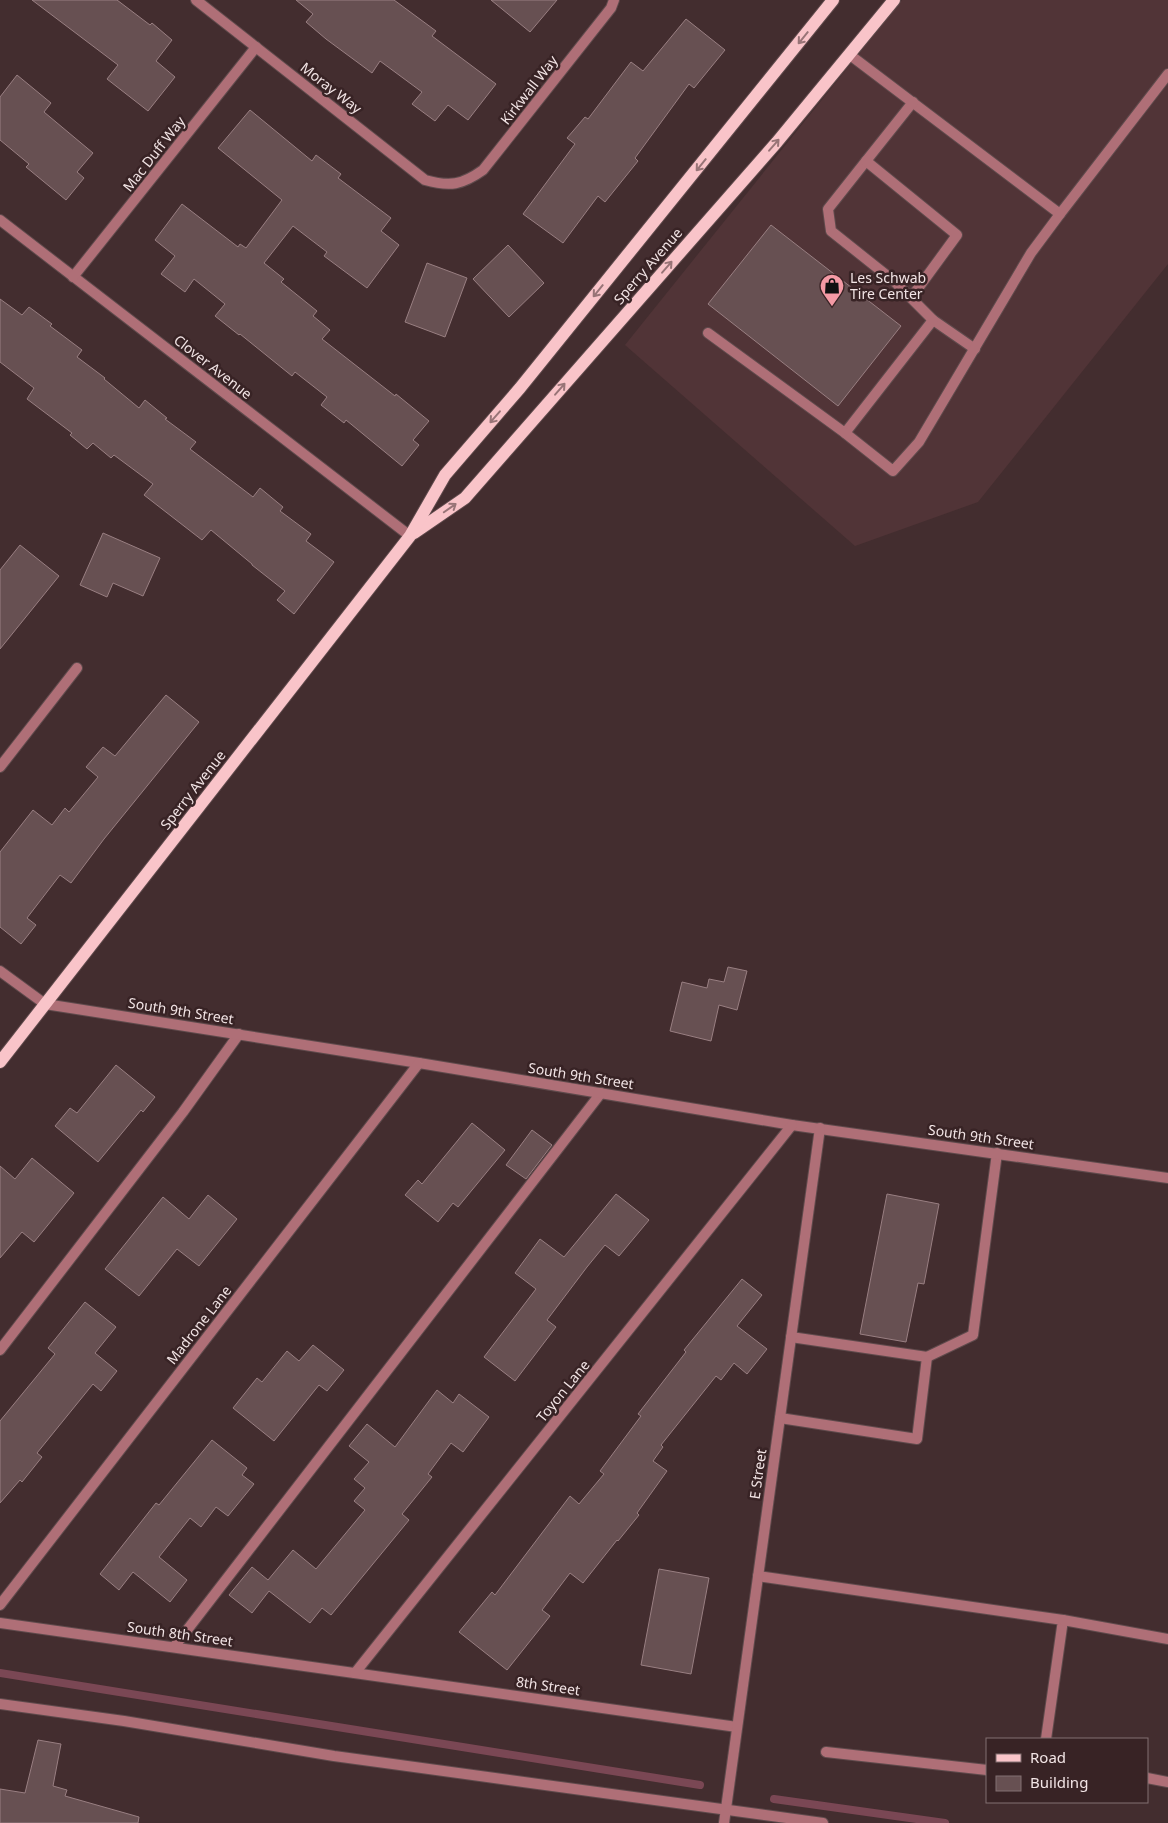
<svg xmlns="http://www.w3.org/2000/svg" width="1168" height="1823" font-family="'Noto Sans',sans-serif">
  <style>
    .built { fill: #513437 }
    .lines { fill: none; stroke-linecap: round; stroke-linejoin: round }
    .stream { stroke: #7a4754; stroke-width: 8 }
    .building { fill: #675052; stroke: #997f82 }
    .lane-casing { stroke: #5f4a4c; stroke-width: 12 }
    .street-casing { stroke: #5f4a4c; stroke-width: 12 }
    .primary-casing { stroke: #5f4a4c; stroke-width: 14 }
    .lane { stroke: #af6f77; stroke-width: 10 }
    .street { stroke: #af6f77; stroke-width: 10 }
    .primary { stroke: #f9c4c9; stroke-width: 12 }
    .oneway { stroke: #987477 }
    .labels { text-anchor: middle; stroke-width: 5; stroke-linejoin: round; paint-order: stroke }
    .street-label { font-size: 14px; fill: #f2e4e5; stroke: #382325 }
    .poi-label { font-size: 14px; fill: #f2e4e5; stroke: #382325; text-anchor: start }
  </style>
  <rect width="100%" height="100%" fill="#432d2f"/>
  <path class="built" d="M 902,0 L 1168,0 L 1168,264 L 978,502 L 855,546 L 625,345 Z"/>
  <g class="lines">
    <g class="stream">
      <path d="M 0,1673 L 700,1785"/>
      <path d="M 774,1799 L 945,1823"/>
    </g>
  </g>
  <g class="building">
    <path d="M 32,0 L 117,0 L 150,25 L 152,23 L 172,40 L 156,61 L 175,77 L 148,111 L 107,79 L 118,65 Z"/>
    <path d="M 296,0 L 394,0 L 436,31 L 432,36 L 496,84 L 468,120 L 448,105 L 435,121 L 412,104 L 422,92 L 380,61 L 372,73 L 326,39 L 306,22 L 313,14 Z"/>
    <path d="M 491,0 L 557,0 L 530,32 Z"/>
    <path d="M 686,19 L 725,50 L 694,88 L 689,84 L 635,158 L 638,161 L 605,202 L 598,196 L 563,243 L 523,214 L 575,144 L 567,138 L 585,117 L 588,119 L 631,62 L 643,71 Z"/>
    <path d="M 17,75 L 51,103 L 44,112 L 93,153 L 77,172 L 84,178 L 66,200 L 26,167 L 29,164 L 0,140 L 0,97 Z"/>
    <path d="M 250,110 L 312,161 L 316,155 L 341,174 L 338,178 L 391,218 L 381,231 L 399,245 L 367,288 L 324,256 L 327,252 L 293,226 L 264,263 L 284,279 L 281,282 L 317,311 L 313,316 L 330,330 L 322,339 L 395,396 L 396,394 L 429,421 L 413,440 L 419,445 L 402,466 L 346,420 L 344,423 L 321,405 L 327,397 L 295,372 L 292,376 L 240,334 L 239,335 L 215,316 L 225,304 L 194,279 L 185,292 L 161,274 L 175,256 L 155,240 L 182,204 L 238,247 L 240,244 L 246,248 L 282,200 L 218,148 Z"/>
    <path d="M 771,225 L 901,326 L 838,406 L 708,304 Z"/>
    <path d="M 508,245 L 544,283 L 509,317 L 473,279 Z"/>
    <path d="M 427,263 L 467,278 L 445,337 L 405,322 Z"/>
    <path d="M 0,299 L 22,315 L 29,307 L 52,324 L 50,326 L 82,350 L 77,357 L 105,378 L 104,379 L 139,408 L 145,400 L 167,418 L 165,419 L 196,442 L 190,449 L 253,497 L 260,488 L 283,507 L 280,511 L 311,534 L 306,541 L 334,562 L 294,614 L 277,600 L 285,591 L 252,565 L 252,564 L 211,530 L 202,540 L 144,495 L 153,484 L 114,455 L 111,458 L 93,443 L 87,449 L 70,435 L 72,433 L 27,399 L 34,388 L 0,362 Z"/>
    <path d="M 103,533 L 160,558 L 143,596 L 113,583 L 107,597 L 80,585 Z"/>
    <path d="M 20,545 L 59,576 L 0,649 L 0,570 Z"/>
    <path d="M 166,695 L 199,722 L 104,839 L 71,883 L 60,875 L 27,918 L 36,925 L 21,944 L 0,927 L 0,852 L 33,810 L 52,825 L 65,808 L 69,812 L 98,777 L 86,767 L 103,747 L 115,756 Z"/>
    <path d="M 728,967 L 747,971 L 737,1010 L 719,1005 L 711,1041 L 670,1031 L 682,982 L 707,988 L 709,979 L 724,982 Z"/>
    <path d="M 116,1065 L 155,1097 L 143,1112 L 141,1110 L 98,1162 L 55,1126 L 70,1108 L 77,1113 Z"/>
    <path d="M 472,1123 L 505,1150 L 458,1207 L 453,1203 L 438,1222 L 405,1195 L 418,1180 L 422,1184 Z"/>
    <path d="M 532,1130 L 552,1145 L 526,1179 L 506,1165 Z"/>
    <path d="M 32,1158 L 74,1193 L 34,1242 L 22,1232 L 0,1258 L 0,1166 L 15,1179 Z"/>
    <path d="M 616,1194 L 649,1220 L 619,1256 L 605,1245 L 587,1267 L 547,1320 L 556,1327 L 515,1381 L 484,1357 L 536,1289 L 515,1273 L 540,1239 L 564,1257 Z"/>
    <path d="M 887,1194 L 939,1204 L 924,1284 L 918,1283 L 906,1342 L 860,1334 Z"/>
    <path d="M 208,1195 L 237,1219 L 199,1266 L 177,1249 L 139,1296 L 105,1269 L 163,1197 L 189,1219 Z"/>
    <path d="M 742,1279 L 762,1295 L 737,1326 L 767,1349 L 747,1374 L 734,1363 L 721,1380 L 716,1376 L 661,1445 L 663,1447 L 653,1461 L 667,1471 L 637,1513 L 639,1515 L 618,1541 L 617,1540 L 583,1583 L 570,1573 L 542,1610 L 550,1616 L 507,1670 L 459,1632 L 492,1592 L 495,1595 L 570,1496 L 579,1504 L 604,1474 L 600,1471 L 641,1416 L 638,1414 L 686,1352 L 684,1350 Z"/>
    <path d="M 85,1302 L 116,1327 L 95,1353 L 117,1371 L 101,1391 L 93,1384 L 37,1453 L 42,1457 L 22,1482 L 20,1480 L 0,1503 L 0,1421 L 55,1354 L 48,1348 Z"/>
    <path d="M 313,1345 L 344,1370 L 327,1391 L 319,1385 L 274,1441 L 233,1408 L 257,1378 L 262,1382 L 287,1351 L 299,1361 Z"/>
    <path d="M 437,1390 L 453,1403 L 459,1394 L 489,1417 L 463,1452 L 451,1443 L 428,1474 L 432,1477 L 402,1514 L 409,1520 L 331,1615 L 322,1608 L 310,1623 L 269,1591 L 252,1613 L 229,1595 L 252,1567 L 268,1580 L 293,1550 L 316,1569 L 365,1510 L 354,1501 L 365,1488 L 354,1479 L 369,1462 L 349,1446 L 367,1424 L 395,1447 Z"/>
    <path d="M 212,1440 L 247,1468 L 242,1475 L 254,1484 L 228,1516 L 216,1507 L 201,1527 L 190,1518 L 159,1557 L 187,1580 L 170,1602 L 133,1572 L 119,1590 L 100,1574 L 156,1503 L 159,1505 Z"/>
    <path d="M 659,1569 L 709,1578 L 691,1674 L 641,1665 Z"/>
    <path d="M 38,1740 L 61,1744 L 53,1786 L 67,1790 L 65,1796 L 139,1817 L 138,1823 L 0,1823 L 0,1789 L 25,1793 Z"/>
  </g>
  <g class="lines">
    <defs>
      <g id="lane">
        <path d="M 850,55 L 1060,214 L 1168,74"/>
        <path d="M 866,161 L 828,209 L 831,231 L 895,282 L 911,298"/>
        <path d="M 933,320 L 975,349"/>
        <path d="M 708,333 L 845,433 L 933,320 L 911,298 L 957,235 L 866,161 L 913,102"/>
        <path d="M 845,433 L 893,471 L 919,442 L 1031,253 L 1060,214"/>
        <path d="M 791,1337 L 927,1357 L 973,1335 L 997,1153"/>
        <path d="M 0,1350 L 183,1112 L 239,1034"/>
        <path d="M 780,1418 L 917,1439 L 927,1357"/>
        <path d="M 758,1576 L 1063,1620 L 1046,1739"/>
        <path d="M 1063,1620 L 1168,1639"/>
        <path d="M 174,1647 L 601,1093"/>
        <path d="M 0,1704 L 124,1721 L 334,1756 L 823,1823"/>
        <path d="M 826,1752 L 987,1770"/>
        <path d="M 1147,1778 L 1168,1782"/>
      </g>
      <g id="street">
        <path d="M 196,0 L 425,180 C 450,187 462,185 483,170 L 611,8 L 614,0"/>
        <path d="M 0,220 L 410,536"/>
        <path d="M 73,277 L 256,47"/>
        <path d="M 0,767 L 77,668"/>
        <path d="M 0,971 L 45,1004 L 419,1063 L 792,1125 L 1168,1178"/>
        <path d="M 0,1605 L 419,1063"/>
        <path d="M 0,1623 L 737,1727"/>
        <path d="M 355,1673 L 792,1125"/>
        <path d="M 724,1823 L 820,1128"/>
      </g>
      <g id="primary">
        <path d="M 414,533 L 465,498 L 777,142 L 894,0"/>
        <path d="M 0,1062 L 410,536 L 445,475 L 520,388 L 833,0"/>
      </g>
    </defs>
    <use href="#lane" class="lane-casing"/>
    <use href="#street" class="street-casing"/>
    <use href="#primary" class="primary-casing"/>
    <use href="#lane" class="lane"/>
    <use href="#street" class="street"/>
    <use href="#primary" class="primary"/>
  </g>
  <defs><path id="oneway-shaft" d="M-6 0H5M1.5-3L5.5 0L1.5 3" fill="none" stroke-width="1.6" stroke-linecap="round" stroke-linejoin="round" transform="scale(1.25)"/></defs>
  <g class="oneway">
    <use href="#oneway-shaft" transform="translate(803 38) rotate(129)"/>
    <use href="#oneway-shaft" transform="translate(774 145) rotate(-49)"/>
    <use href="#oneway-shaft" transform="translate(701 165) rotate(129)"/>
    <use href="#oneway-shaft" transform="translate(667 267) rotate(-49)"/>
    <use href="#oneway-shaft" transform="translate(598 291) rotate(129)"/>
    <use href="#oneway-shaft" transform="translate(560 389) rotate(-49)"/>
    <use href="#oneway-shaft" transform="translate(495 417) rotate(131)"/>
    <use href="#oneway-shaft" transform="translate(450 508) rotate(-35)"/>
  </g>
  <defs>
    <symbol id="shop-pin" viewBox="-11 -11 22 30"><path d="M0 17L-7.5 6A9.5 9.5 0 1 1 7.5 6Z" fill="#f49aa5" stroke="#382325"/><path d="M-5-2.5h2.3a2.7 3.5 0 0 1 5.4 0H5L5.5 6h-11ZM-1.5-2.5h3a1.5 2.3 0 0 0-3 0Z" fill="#111"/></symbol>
  </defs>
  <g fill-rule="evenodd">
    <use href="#shop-pin" x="818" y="272" width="28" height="38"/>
  </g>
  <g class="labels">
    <g class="street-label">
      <text transform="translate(331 88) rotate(38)" y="5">Moray Way</text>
      <text transform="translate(529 90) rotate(-52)" y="5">Kirkwall Way</text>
      <text transform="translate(154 154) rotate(-52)" y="5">Mac Duff Way</text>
      <text transform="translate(648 266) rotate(-49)" y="5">Sperry Avenue</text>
      <text transform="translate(213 367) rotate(38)" y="5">Clover Avenue</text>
      <text transform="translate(193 790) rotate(-52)" y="5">Sperry Avenue</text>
      <text transform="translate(181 1011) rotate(9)" y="5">South 9th Street</text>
      <text transform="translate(581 1076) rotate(9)" y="5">South 9th Street</text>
      <text transform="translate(981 1137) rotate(8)" y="5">South 9th Street</text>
      <text transform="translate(199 1325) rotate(-52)" y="5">Madrone Lane</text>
      <text transform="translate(563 1391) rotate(-51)" y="5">Toyon Lane</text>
      <text transform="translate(758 1474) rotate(-82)" y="5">E Street</text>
      <text transform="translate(180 1634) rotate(8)" y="5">South 8th Street</text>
      <text transform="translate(548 1686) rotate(8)" y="5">8th Street</text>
    </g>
    <g class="poi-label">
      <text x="850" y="283">Les Schwab<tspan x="850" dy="16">Tire Center</tspan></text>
    </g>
  </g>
  <rect x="986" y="1738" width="162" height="65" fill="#382325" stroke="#827072"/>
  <rect x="996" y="1754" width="25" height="8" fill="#f9c4c9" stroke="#827072"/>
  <text x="1030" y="1763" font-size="15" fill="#f2e4e5">Road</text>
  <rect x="996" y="1776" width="25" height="15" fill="#675052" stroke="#827072"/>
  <text x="1030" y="1788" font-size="15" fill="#f2e4e5">Building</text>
</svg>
